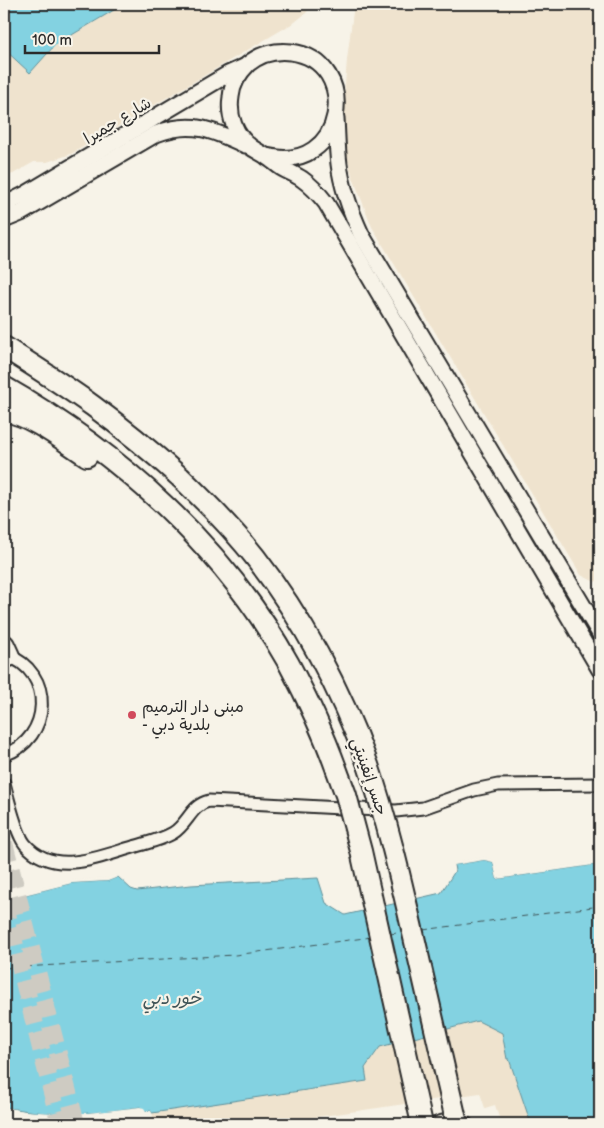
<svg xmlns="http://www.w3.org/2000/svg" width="604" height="1128" font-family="'Balsamiq Sans','Playpen Sans Arabic',sans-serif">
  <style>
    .built { fill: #efe3ce }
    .water { fill: #83d2e1; stroke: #608f98 }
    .pier { fill: #f7f3e8 }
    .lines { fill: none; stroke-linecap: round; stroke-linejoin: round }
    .ferry { stroke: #415558; stroke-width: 1; stroke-dasharray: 6 5; stroke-linecap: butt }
    .primary-tunnel { stroke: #cecbc2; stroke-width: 18; stroke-dasharray: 18 9; stroke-linecap: butt }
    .street-casing { stroke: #2b2b2b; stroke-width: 15 }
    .secondary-casing { stroke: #2b2b2b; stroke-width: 19 }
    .highway-casing { stroke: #2b2b2b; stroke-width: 24 }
    .street { stroke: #f7f3e8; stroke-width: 11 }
    .secondary { stroke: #f7f3e8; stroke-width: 15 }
    .highway { stroke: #f7f3e8; stroke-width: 20 }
    .highway-bridge-casing { stroke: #2b2b2b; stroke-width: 24; stroke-linecap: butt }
    .highway-bridge { stroke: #f7f3e8; stroke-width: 20 }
    .poi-dot { fill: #d1495b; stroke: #f7f3e8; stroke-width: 2 }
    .labels { text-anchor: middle; stroke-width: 4.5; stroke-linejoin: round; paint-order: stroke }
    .street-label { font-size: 16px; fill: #2b2b2b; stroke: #f7f3e8 }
    .poi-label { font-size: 16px; fill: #2b2b2b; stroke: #f7f3e8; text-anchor: start }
    .water-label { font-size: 18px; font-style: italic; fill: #415558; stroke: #f7f3e8 }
  </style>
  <rect width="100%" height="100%" fill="#f7f3e8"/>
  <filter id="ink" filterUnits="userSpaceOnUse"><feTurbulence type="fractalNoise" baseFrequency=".02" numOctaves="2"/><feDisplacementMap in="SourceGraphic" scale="10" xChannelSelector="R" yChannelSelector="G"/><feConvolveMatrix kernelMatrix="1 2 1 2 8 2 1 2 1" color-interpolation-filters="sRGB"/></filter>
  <g filter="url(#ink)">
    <g class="built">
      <path d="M 124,4 L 313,4 L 306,13 L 295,22 L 71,154 L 47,162 L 34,162 L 13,174 L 4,177 L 4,49 L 30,72 L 55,45 Z"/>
      <path d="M 354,4 L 600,4 L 600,579 L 595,582 L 581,575 L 372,227 L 352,175 L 345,149 L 343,129 L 343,109 L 347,60 Z"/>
      <path d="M 479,1021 L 502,1033 L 507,1059 L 509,1059 L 531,1124 L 501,1124 L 495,1105 L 485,1108 L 480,1093 L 268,1124 L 155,1124 L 152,1113 L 367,1081 L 365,1068 L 380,1047 Z"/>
    </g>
    <g class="water">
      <path d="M 4,4 L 124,4 L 55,45 L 30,73 L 4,49 Z"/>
      <path d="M 484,860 L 493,862 L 497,879 L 600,864 L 600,1124 L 531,1124 L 509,1059 L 507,1059 L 502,1033 L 478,1021 L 380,1047 L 365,1068 L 367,1081 L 152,1113 L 151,1111 L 146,1111 L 140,1107 C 123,1109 106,1112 89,1113 C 61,1116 32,1112 4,1107 L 4,900 L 72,883 L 108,881 L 118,877 L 131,889 L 137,891 L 191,885 L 318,878 L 326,903 L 345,915 L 441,893 L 455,871 L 454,865 Z"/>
    </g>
    <g class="pier">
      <path d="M 485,857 L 495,861 L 499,877 L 600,861 L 600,864 L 497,879 L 493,862 L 484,860 L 454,865 L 453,863 Z"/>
      <path d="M 117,875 L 118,877 L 108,881 L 72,883 L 4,900 L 4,898 L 71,881 L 108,878 Z"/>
      <path d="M 4,1107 L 24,1111 L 52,1113 L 88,1113 L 140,1107 L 144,1108 L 146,1111 L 151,1111 L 153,1115 L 145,1113 L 140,1109 L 88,1116 L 52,1116 L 24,1113 L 4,1109 Z"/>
    </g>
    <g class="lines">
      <g class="ferry">
        <path d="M 423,930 L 600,906"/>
        <path d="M 390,934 L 404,932"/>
        <path d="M 4,968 L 235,955 L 372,937"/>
      </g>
      <g class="primary-tunnel">
        <path d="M 4,843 L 76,1124"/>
        <path d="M 4,902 L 60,1124"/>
      </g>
      <defs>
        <g id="street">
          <path d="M 4,755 C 52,739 55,671 6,655"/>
          <path d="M 4,783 C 8,799 16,833 25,844 C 53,877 99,857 133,847 C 146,843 161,840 173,833 C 188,824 191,805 209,801 L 396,811 L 423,808 L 474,790 L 498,785 L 600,784"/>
          <path d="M 434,1124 C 445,1119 456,1119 467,1124"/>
        </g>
        <g id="secondary">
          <path d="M 336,118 C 337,133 337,149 339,164 C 342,188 351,212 361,234 L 600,634"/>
          <path d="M 266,156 C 346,176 362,61 291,52 C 276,50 260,54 248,64 C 239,73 232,84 231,97 C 228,116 235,135 251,147 C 256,151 262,153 267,157 C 272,160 277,165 282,168 C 289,172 296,175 302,179 C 312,186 319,194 326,203 L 600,670"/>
          <path d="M 4,205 L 26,194 L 228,74 L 246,66"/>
          <path d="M 4,220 L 21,213 L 156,134 C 191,120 213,130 245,145"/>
        </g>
        <g id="highway">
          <path d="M 4,347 C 34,366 64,385 93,406 C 123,428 152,452 180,477"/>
          <path d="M 4,387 C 120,453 224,547 289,664 C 307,698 323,732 336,768"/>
          <path d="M 4,411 C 31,415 64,441 87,456"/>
          <path d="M 4,645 L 9,656"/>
        </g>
      </defs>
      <use href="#street" class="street-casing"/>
      <use href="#secondary" class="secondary-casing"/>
      <use href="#highway" class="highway-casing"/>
      <use href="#street" class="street"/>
      <use href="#secondary" class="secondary"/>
      <use href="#highway" class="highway"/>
      <defs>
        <g id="highway-bridge">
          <path d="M 180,477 C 206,502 232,528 255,557 C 303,619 341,691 368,765 C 387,820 400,876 413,933 C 428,997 442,1060 457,1124"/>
          <path d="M 336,768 L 346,795 L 361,851 L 422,1124"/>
        </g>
      </defs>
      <use href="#highway-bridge" class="highway-bridge-casing"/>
      <use href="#highway-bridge" class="highway-bridge"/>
    </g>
  </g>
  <circle class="poi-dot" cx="132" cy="715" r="5"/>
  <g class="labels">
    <g class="street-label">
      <text transform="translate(117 120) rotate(-31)" y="6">شارع جميرا</text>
      <text transform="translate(370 776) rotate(71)" y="6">جسر إنفينيتي</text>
    </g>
    <g class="poi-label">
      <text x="142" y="712">مبنى دار الترميم<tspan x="142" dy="18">- بلدية دبي</tspan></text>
    </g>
    <g class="water-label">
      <text x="172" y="1004">خور دبي</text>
    </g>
  </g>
  <rect width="604" height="1128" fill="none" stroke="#f7f3e8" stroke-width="20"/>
  <rect x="10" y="10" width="584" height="1108" fill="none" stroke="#2b2b2b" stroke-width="2" filter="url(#ink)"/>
  <path d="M25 45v8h134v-8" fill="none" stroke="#2b2b2b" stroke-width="2.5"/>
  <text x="32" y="45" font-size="15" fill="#2b2b2b" stroke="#f7f3e8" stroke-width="4" paint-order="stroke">100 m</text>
</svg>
